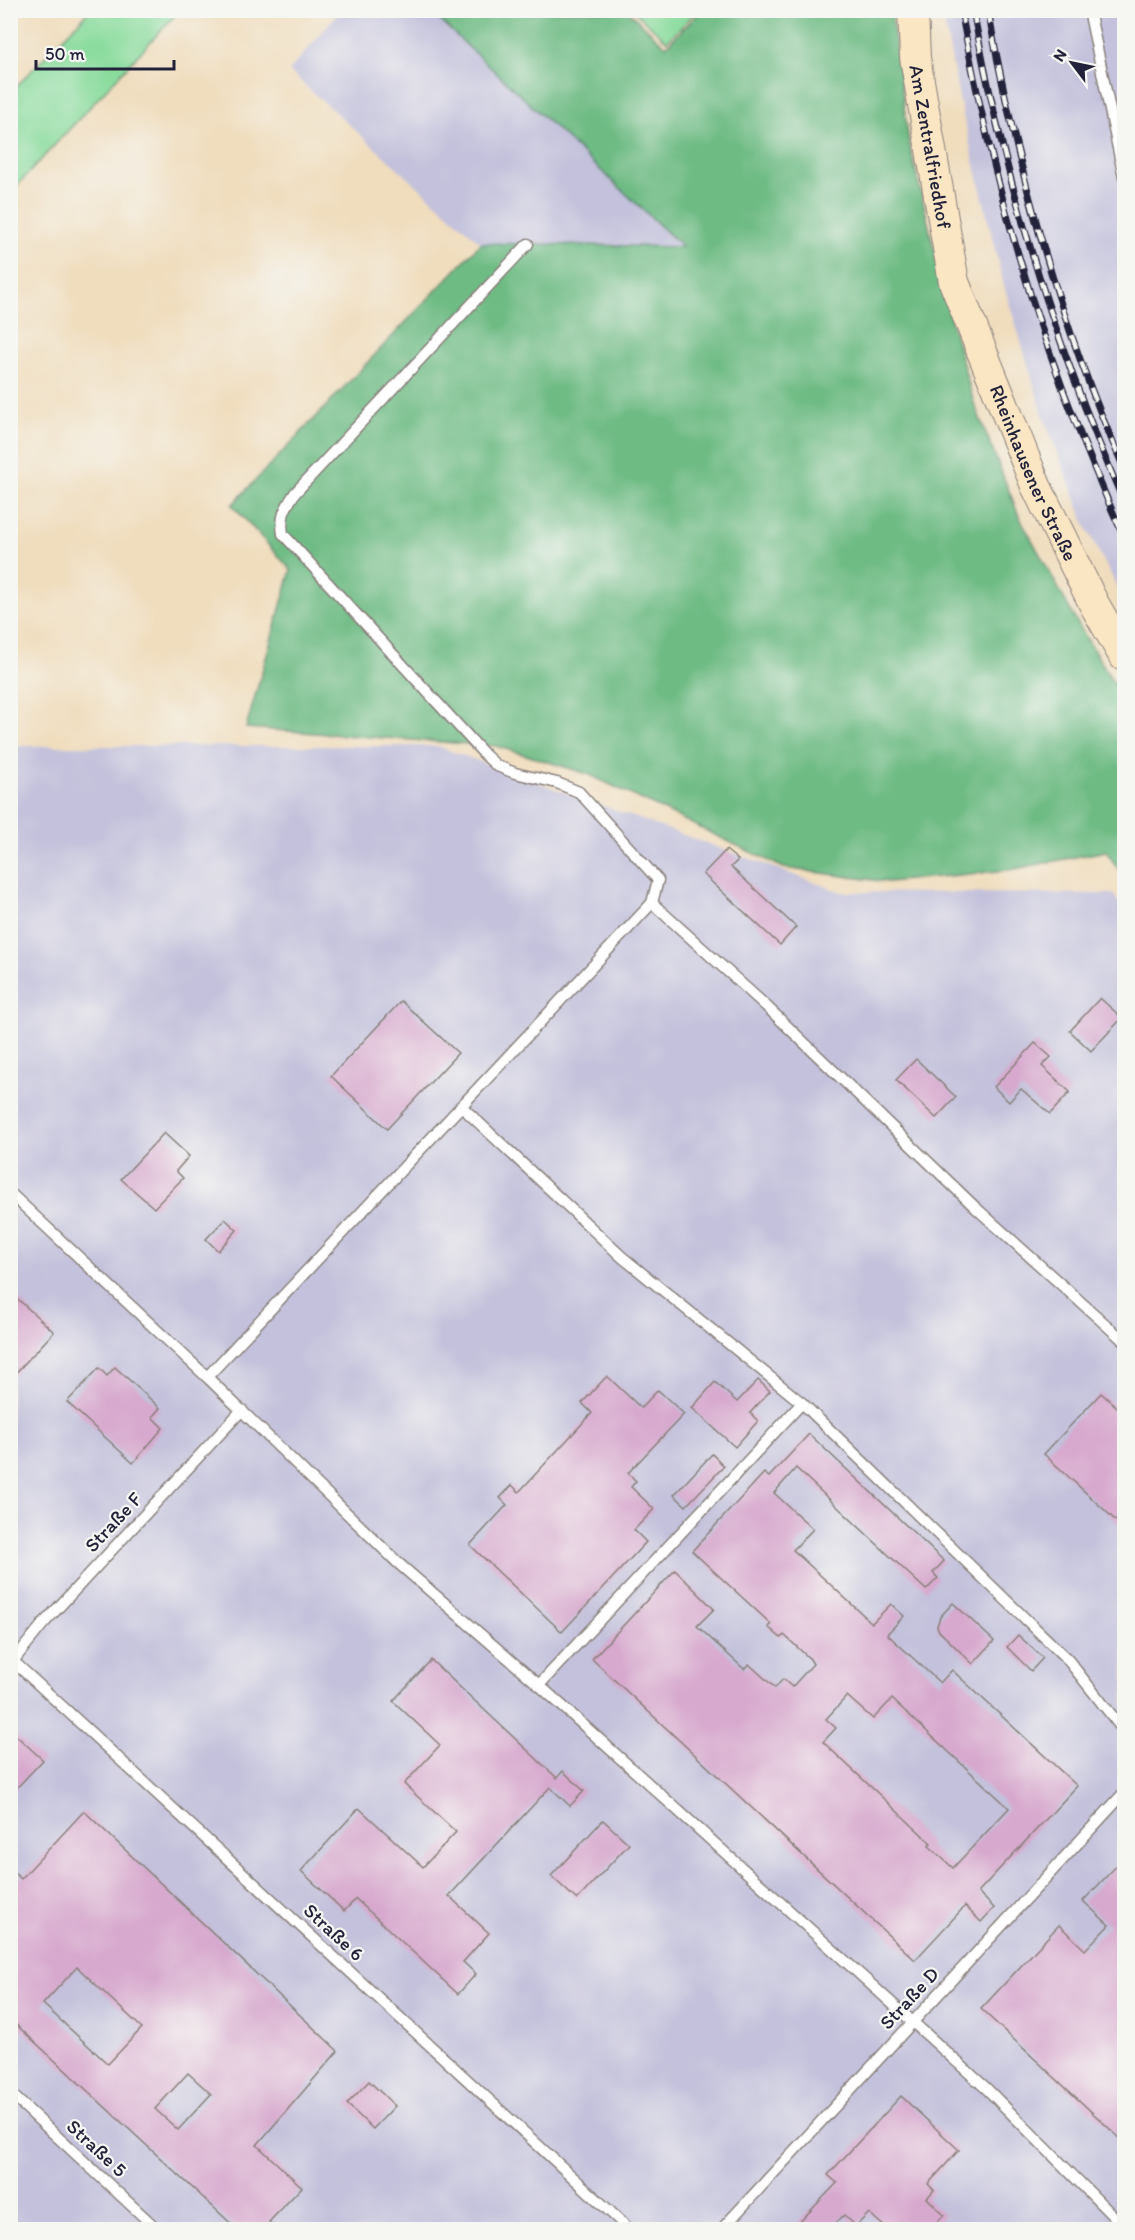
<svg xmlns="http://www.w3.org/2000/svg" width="1135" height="2240" font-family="Itim,sans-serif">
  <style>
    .industrial { fill: #c3c1db }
    .green { fill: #89db9c; stroke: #567e6c; stroke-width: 1.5 }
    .forest { fill: #6ebb84; stroke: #486e60; stroke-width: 1.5 }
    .building { fill: #d7a9ce; fill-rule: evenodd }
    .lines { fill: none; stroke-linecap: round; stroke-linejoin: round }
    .lane-casing { stroke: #89807c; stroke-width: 13 }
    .secondary-casing { stroke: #89807c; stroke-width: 32 }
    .lane { stroke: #fff; stroke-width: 10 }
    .secondary { stroke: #fbe6c4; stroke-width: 30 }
    .rail-casing { stroke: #22223b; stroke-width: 7 }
    .rail { stroke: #f6f6f2; stroke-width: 4.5; stroke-dasharray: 14; stroke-linecap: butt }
    .labels { text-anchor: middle; stroke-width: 4.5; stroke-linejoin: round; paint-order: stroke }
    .street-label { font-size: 20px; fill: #22223b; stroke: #f6f6f2 }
  </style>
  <rect width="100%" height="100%" fill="#f6f6f2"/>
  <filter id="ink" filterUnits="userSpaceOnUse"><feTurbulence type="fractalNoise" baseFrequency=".0167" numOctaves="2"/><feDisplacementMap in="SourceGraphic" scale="12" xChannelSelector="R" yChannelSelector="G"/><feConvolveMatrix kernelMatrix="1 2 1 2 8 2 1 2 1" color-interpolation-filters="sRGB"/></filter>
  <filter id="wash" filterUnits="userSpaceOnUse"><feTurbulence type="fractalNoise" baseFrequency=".008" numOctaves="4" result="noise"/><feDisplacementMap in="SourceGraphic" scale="24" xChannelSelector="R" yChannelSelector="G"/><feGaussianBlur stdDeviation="1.35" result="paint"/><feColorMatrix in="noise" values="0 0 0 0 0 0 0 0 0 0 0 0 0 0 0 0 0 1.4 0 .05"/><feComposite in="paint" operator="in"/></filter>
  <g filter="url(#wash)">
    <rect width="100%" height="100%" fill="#f0ddbd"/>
    <g class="industrial">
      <path d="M 340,11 L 430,11 L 683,247 L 481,243 L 289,71 Z"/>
      <path d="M 942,11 L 1124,11 L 1124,600 L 1088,531 L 1045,421 L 1004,286 L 960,103 Z"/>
      <path d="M 11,746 L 437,746 L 841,892 L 1113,894 L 1124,910 L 1124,2229 L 11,2230 Z"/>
    </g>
    <g class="green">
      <path d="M 90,10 L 179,11 L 11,192 L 11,92 Z"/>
      <path d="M 634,11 L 697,11 L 667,41 Z"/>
    </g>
    <path class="forest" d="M 430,11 L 628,11 L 666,46 L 701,11 L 891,11 L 909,142 L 953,328 L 974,403 L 1019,516 L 1078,624 L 1124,700 L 1124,877 L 1106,851 L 1009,870 L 888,882 L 784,868 L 588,774 L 496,746 L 246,728 L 291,570 L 232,505 L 481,243 L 683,247 Z"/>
    <g id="blocks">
      <g class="building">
        <path d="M 726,850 L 738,860 L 731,867 L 796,927 L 780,945 L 703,874 Z"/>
        <path d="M 1100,998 L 1122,1018 L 1091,1051 L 1070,1031 Z"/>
        <path d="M 401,1001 L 458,1053 L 387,1129 L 331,1076 Z"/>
        <path d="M 1035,1043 L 1051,1057 L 1042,1066 L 1070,1092 L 1050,1114 L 1021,1089 L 1009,1102 L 994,1087 Z"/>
        <path d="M 916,1059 L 956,1097 L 936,1118 L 896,1080 Z"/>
        <path d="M 164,1133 L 189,1156 L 176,1171 L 183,1178 L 154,1208 L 121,1179 Z"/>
        <path d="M 225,1219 L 237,1230 L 218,1251 L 206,1239 Z"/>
        <path d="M 10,1292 L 54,1332 L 10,1379 Z"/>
        <path d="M 115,1367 L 160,1408 L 152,1417 L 163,1428 L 133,1463 L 67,1402 L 99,1368 L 107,1376 Z"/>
        <path d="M 607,1376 L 641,1408 L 658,1390 L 684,1414 L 628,1473 L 636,1481 L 631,1487 L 654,1509 L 634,1530 L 646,1542 L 562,1632 L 470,1545 L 507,1505 L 500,1498 L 512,1485 L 519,1492 L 592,1413 L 582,1403 Z"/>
        <path d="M 758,1380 L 770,1391 L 750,1413 L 758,1421 L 735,1447 L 692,1408 L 715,1382 L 737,1402 Z"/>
        <path d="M 1101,1393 L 1125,1414 L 1125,1529 L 1044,1454 Z"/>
        <path d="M 809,1434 L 944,1561 L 933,1573 L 938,1578 L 926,1590 L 796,1468 L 774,1493 L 813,1529 L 793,1550 L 872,1623 L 891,1604 L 904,1616 L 887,1634 L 940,1683 L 952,1670 L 1077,1786 L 978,1892 L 994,1908 L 981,1922 L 965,1906 L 915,1960 L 592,1659 L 675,1570 L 714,1609 L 697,1626 L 744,1669 L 749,1664 L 775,1688 L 783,1679 L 792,1687 L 813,1664 L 810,1659 L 784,1635 L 781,1638 L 768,1627 L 771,1624 L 692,1551 L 764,1473 L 769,1477 ZM 847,1696 L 873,1719 L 892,1699 L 1009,1808 L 953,1868 L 929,1846 L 931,1843 L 823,1742 L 836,1728 L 826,1719 Z"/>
        <path d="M 712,1454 L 724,1466 L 686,1506 L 674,1495 Z"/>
        <path d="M 953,1603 L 994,1641 L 973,1664 L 939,1631 L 937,1626 L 940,1617 Z"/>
        <path d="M 1018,1635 L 1043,1658 L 1031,1671 L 1007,1647 Z"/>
        <path d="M 431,1660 L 557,1778 L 563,1771 L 584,1791 L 570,1806 L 550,1787 L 449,1896 L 489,1933 L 463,1962 L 476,1974 L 458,1994 L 356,1899 L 344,1911 L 301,1871 L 359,1808 L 423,1867 L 456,1832 L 404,1784 L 440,1745 L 393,1701 Z"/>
        <path d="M 10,1730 L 43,1760 L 10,1795 Z"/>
        <path d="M 84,1811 L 338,2051 L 257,2145 L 302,2187 L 269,2222 L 277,2229 L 237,2229 L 10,2019 L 10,1869 L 21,1879 ZM 77,1967 L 142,2028 L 108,2064 L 43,2004 ZM 188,2073 L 211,2094 L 178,2130 L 155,2109 Z"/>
        <path d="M 603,1820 L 629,1844 L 577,1900 L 551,1876 Z"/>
        <path d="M 1125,1857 L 1125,2143 L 981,2009 L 1059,1925 L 1085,1950 L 1109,1925 L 1083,1901 Z"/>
        <path d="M 369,2081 L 395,2106 L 373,2129 L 347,2104 Z"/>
        <path d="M 901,2096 L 959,2150 L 928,2184 L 934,2190 L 927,2198 L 944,2215 L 930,2229 L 887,2229 L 869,2213 L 856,2226 L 844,2215 L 830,2229 L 793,2229 L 837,2183 L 828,2175 Z"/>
      </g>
    </g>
  </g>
  <g filter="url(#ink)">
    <use href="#blocks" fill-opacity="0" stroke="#89807c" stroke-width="1.5"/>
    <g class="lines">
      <defs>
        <g id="lane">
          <path d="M 1089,10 L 1124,177"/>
          <path d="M 528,244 L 295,493 C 285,508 280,516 283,534 L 486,756 L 497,766 L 515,773 L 557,783 L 579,792 L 658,880 L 652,903 L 766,1006 L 976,1208 L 1124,1341"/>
          <path d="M 652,903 L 207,1377 L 398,1563 L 539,1685 L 987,2089 L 1124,2227"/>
          <path d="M 461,1106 L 622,1257 L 802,1403"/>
          <path d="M 10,1193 L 207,1377"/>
          <path d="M 242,1410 L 43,1624 L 13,1661 L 630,2230"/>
          <path d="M 539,1685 L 802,1403 L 1068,1660 L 1124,1731"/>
          <path d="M 10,2093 L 158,2230"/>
          <path d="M 721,2230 L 1124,1793"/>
        </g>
        <g id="secondary">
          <path id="s1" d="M 913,10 L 915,58 L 954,282 L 1036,486 L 1094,604 L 1124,656"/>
        </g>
      </defs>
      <use href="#lane" class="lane-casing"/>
      <use href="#secondary" class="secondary-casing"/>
      <use href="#lane" class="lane"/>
      <use href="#secondary" class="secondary"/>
      <defs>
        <g id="rail">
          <path d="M 961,10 C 987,155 1026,299 1081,436 C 1095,469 1108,504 1124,536"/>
          <path d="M 973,10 C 1004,180 1055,345 1124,502"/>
          <path d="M 988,10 C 1016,165 1060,325 1124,468"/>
        </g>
      </defs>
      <use href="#rail" class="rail-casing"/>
      <use href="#rail" class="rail"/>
    </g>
  </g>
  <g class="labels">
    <g class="street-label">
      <text dy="7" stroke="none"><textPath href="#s1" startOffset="138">Am Zentralfriedhof</textPath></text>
      <text dy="7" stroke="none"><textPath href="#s1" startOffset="482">Rheinhausener Straße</textPath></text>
      <text transform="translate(113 1522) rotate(-47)" y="7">Straße F</text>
      <text transform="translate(334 1932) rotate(43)" y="7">Straße 6</text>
      <text transform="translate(909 1998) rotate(-47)" y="7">Straße D</text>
      <text transform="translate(97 2148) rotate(43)" y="7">Straße 5</text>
    </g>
  </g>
  <rect width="1135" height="2240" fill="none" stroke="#f6f6f2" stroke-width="36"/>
  <g transform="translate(1072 63) rotate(302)" stroke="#f6f6f2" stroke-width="4.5" paint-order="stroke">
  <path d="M0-4.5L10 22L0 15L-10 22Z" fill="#22223b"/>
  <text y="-9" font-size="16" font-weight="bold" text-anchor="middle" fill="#22223b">N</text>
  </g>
  <path d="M36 60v9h138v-9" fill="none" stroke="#22223b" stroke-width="3"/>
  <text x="45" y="60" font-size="18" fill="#22223b" stroke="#f6f6f2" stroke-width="4.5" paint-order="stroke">50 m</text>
</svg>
